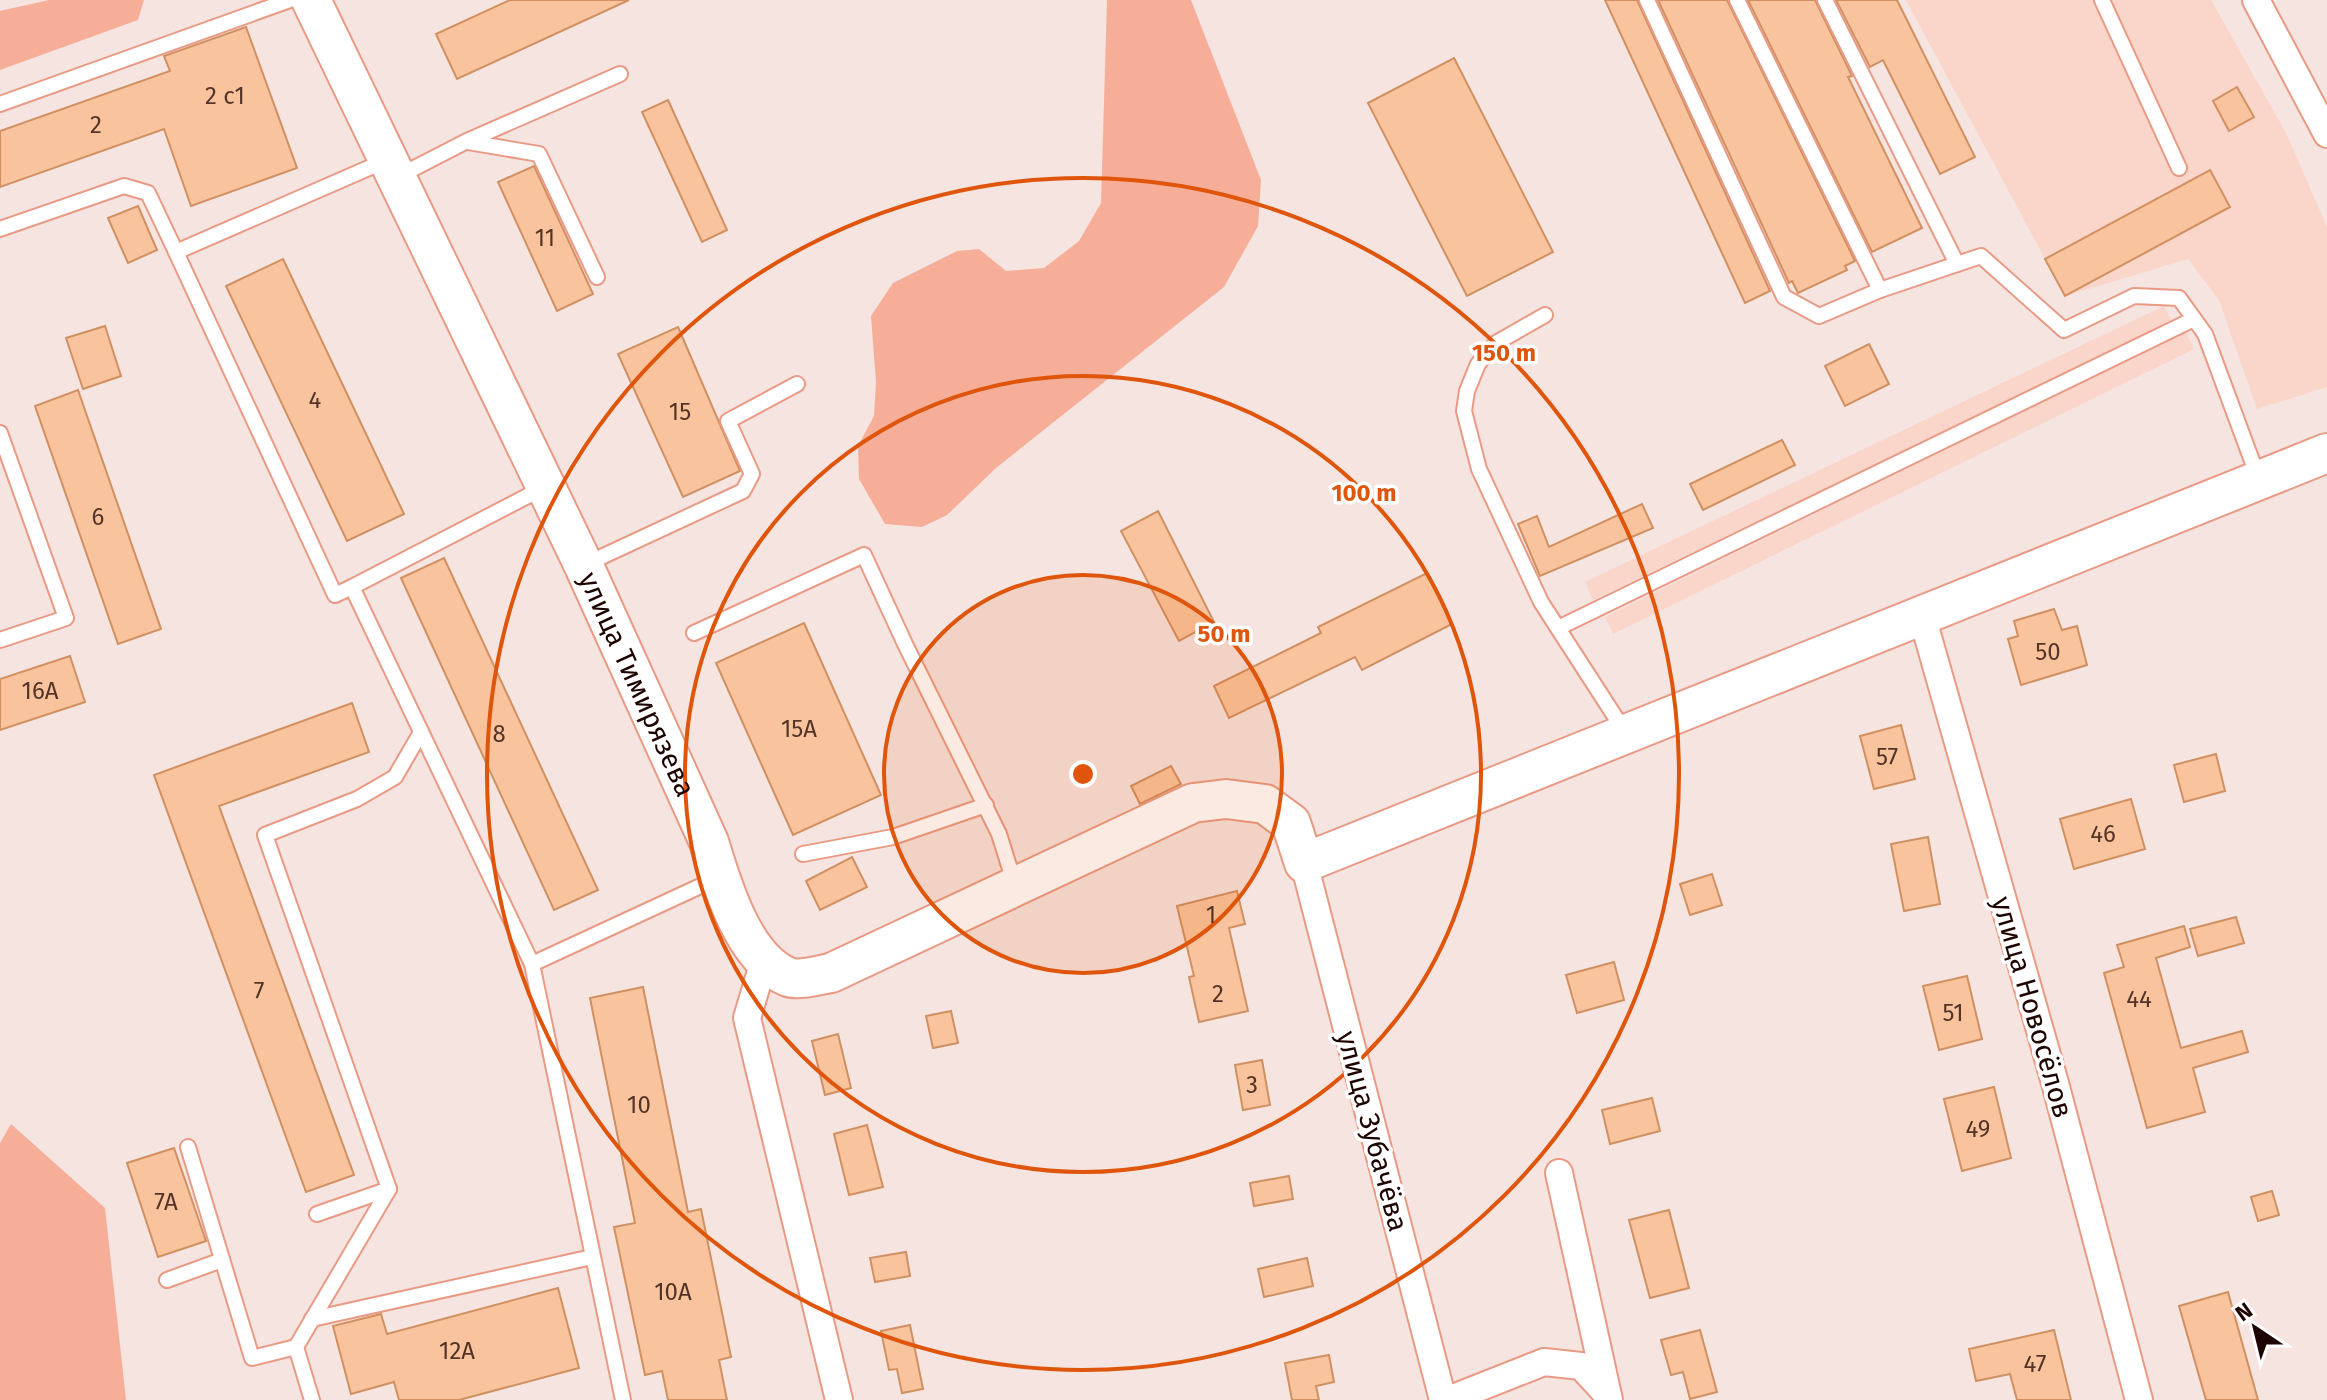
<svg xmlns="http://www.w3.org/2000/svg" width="2327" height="1400" font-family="'Fira Sans',sans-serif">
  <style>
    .built { fill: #fad5ca }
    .green { fill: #f7ae99 }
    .building { fill: #f9c49d; stroke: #d09061; stroke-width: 2 }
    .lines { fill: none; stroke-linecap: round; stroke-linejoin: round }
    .lane-casing { stroke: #e99a84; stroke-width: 18 }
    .street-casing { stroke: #e99a84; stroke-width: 30 }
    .secondary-casing { stroke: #e99a84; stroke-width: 42 }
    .lane { stroke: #fff; stroke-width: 14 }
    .street { stroke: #fff; stroke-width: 26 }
    .secondary { stroke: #fff; stroke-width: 38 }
    .ring { fill: none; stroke: #de550b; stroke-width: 4 }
    .labels { text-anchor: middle; stroke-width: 7; stroke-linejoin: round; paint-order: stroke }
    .number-label { font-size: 24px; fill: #553428 }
    .street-label { font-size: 28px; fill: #1e0401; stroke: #fff }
    .centre { fill: #de550b; stroke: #fff; stroke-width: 4 }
    .ring-label { font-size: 24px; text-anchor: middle; font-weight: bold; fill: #de550b; stroke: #fff; stroke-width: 7; stroke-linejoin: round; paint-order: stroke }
  </style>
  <rect width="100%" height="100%" fill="#f5e4df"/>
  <g class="built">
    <path d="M 1906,0 L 2211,0 L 2286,133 L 2327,227 L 2327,387 L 2257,409 L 2219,300 L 2188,259 L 2065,296 Z"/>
    <path d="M 2164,306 L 2173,324 L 1593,600 L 1585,582 Z"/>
    <path d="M 2186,332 L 2194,349 L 1613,634 L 1605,617 Z"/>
  </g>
  <g class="green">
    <path d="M 49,0 L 144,0 L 138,20 L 0,70 L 0,11 Z"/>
    <path d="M 1107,0 L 1191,0 L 1261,180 L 1258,226 L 1224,287 L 996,468 L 947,515 L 922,527 L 885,524 L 859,479 L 858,446 L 874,416 L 876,382 L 871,316 L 893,283 L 957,251 L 979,249 L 1006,271 L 1044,268 L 1079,241 L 1101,203 Z"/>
    <path d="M 11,1124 L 105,1208 L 126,1400 L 0,1400 L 0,1143 Z"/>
  </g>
  <g class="building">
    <path d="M 510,0 L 629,0 L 457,79 L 436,34 Z"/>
    <path d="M 1605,0 L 1637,0 L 1770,291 L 1745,303 Z"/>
    <path d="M 1658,0 L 1727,0 L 1855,261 L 1845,266 L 1847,270 L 1798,293 L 1792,281 L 1789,283 Z"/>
    <path d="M 1748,0 L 1815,0 L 1852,76 L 1848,77 L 1922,228 L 1872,252 Z"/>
    <path d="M 1836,0 L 1897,0 L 1975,157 L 1940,174 L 1883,60 L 1870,67 Z"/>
    <path d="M 246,27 L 297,168 L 191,206 L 164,129 L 0,187 L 0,131 L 170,71 L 164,56 Z"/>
    <path d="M 1454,58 L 1553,252 L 1467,296 L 1368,103 Z"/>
    <path d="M 2237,87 L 2254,117 L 2229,131 L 2213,101 Z"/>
    <path d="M 668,100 L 727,230 L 702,242 L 642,112 Z"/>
    <path d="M 534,166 L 593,294 L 557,311 L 498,182 Z"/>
    <path d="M 2210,170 L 2230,207 L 2065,296 L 2045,259 Z"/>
    <path d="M 138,206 L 157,250 L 128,263 L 108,218 Z"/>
    <path d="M 283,259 L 404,514 L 347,541 L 226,286 Z"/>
    <path d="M 105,326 L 121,376 L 83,389 L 66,338 Z"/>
    <path d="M 678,327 L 740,471 L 683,497 L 618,354 Z"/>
    <path d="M 1869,344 L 1889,384 L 1845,406 L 1825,366 Z"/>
    <path d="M 78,390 L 161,629 L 118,644 L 35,406 Z"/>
    <path d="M 1782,440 L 1795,465 L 1703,510 L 1690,484 Z"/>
    <path d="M 1642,504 L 1653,528 L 1540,576 L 1518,524 L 1537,516 L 1549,547 Z"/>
    <path d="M 1158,511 L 1214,622 L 1179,641 L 1121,531 Z"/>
    <path d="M 444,558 L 598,890 L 554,910 L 401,578 Z"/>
    <path d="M 1427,573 L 1452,624 L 1362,670 L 1355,657 L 1229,718 L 1214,686 L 1321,633 L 1318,627 Z"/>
    <path d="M 2054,609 L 2062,630 L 2077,626 L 2087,665 L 2021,685 L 2008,639 L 2018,636 L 2014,621 Z"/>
    <path d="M 804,623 L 881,795 L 793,835 L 716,663 Z"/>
    <path d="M 70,656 L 85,702 L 0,730 L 0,679 Z"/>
    <path d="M 352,703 L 369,752 L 219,806 L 354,1175 L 306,1192 L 154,775 Z"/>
    <path d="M 1901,725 L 1915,779 L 1874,789 L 1860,736 Z"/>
    <path d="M 2216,754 L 2225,791 L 2184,802 L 2174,765 Z"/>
    <path d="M 1171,766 L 1181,784 L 1140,804 L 1131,786 Z"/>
    <path d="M 2131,799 L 2145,849 L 2074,869 L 2060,819 Z"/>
    <path d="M 1928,837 L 1940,904 L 1904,911 L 1891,844 Z"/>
    <path d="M 852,857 L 867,887 L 820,910 L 806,881 Z"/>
    <path d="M 1712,874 L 1722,905 L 1690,915 L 1680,884 Z"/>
    <path d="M 1237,891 L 1245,924 L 1229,928 L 1248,1011 L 1199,1022 L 1189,977 L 1194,976 L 1177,906 Z"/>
    <path d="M 2236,917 L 2244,943 L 2198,956 L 2190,929 Z"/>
    <path d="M 2184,926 L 2190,947 L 2156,958 L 2181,1048 L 2242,1031 L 2248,1052 L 2193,1068 L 2205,1112 L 2147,1128 L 2104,973 L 2124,967 L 2117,945 Z"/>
    <path d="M 1614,962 L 1624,1000 L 1577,1013 L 1566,975 Z"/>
    <path d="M 1967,976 L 1982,1039 L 1939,1050 L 1923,986 Z"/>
    <path d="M 643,987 L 688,1212 L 701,1209 L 731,1357 L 719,1360 L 727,1400 L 668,1400 L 662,1371 L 645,1375 L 614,1227 L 635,1223 L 590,998 Z"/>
    <path d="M 951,1011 L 958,1043 L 933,1048 L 926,1016 Z"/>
    <path d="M 838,1034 L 851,1088 L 825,1095 L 812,1041 Z"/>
    <path d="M 1262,1060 L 1270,1105 L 1243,1110 L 1235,1065 Z"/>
    <path d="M 1994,1087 L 2011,1158 L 1962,1171 L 1944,1099 Z"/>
    <path d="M 1652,1098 L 1660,1131 L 1610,1144 L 1602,1110 Z"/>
    <path d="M 867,1125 L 883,1187 L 849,1195 L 834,1134 Z"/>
    <path d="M 174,1148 L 206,1241 L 158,1257 L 127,1163 Z"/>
    <path d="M 1289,1176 L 1293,1199 L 1254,1206 L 1250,1183 Z"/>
    <path d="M 2272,1191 L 2279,1215 L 2258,1221 L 2251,1197 Z"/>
    <path d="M 1669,1210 L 1689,1288 L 1650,1298 L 1629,1220 Z"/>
    <path d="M 906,1252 L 910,1276 L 875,1282 L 870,1258 Z"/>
    <path d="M 1307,1258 L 1313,1286 L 1264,1297 L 1258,1269 Z"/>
    <path d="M 558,1288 L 579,1368 L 459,1400 L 399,1400 L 394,1382 L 351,1394 L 333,1326 L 381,1314 L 387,1334 Z"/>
    <path d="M 2228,1292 L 2258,1400 L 2206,1400 L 2179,1306 Z"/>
    <path d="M 910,1325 L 923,1389 L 902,1393 L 897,1369 L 889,1370 L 881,1331 Z"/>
    <path d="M 1700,1330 L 1717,1392 L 1690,1399 L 1683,1372 L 1671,1375 L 1661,1340 Z"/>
    <path d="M 2054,1330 L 2071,1400 L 2017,1400 L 2010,1374 L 1976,1381 L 1969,1349 Z"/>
    <path d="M 1329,1355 L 1334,1382 L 1316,1386 L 1319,1400 L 1292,1400 L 1285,1363 Z"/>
  </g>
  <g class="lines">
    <defs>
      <g id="lane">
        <path d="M 1647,0 L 1784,297 L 1819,316 L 1880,290 L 1981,256 L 2064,330 L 2134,296 L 2179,298 L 2205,334 L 2258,477"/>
        <path d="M 1737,0 L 1880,290"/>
        <path d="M 1825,0 L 1957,264"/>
        <path d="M 2102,0 L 2179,168"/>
        <path d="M 0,104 L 290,0"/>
        <path d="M 468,142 L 539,154 L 597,277"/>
        <path d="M 387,160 L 176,252 L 335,595 L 352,587 L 532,964 L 720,877"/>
        <path d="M 397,177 L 467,141 L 620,74"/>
        <path d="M 0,229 L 124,186 L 148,193 L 176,252"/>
        <path d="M 1545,315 L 1496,343 L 1478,364 L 1467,391 L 1464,411 L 1479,469 L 1541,602 L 1625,732"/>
        <path d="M 0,433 L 66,618 L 0,640"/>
        <path d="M 584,565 L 743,491 L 752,474 L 728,421 L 797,384"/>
        <path d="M 352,587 L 543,488"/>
        <path d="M 1558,628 L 2194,319"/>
        <path d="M 694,633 L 864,555 L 905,644 L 999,834 L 1015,885"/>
        <path d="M 803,854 L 893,837 L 986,805"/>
        <path d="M 532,964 L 623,1400"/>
        <path d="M 188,1147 L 252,1358 L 296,1347 L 312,1400"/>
        <path d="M 317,1214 L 389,1189 L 265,835 L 357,799 L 395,777 L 420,734"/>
        <path d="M 167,1280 L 222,1260"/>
        <path d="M 312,1319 L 592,1257"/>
        <path d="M 296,1347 L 389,1189"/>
      </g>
      <g id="street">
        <path d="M 2256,0 L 2327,134"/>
        <path d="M 1922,616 L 2055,1083 L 2139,1400"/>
        <path d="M 1304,863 L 1443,1400"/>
        <path d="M 764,961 L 747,1018 L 839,1400"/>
        <path d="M 1559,1173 L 1609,1400"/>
        <path d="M 1448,1400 L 1544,1362 L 1581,1366 L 1605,1392"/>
      </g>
      <g id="secondary">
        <path id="s1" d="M 311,0 L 584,566 L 709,842 C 722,885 743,958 788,977 C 799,981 819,975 831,973 L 1193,803 L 1226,799 L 1265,804 L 1291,823 L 1304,863 L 2327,453"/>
      </g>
    </defs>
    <use href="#lane" class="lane-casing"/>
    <use href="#street" class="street-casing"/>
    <use href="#secondary" class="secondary-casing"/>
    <use href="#lane" class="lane"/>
    <use href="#street" class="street"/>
    <use href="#secondary" class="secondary"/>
  </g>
  <circle cx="1083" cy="774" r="199" fill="#de550b" fill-opacity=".12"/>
  <g class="ring">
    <circle cx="1083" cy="774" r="199"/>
    <circle cx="1083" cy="774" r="398"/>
    <circle cx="1083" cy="774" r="596"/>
  </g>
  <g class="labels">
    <g class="number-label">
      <text x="225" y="104">2 с1</text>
      <text x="96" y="133">2</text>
      <text x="545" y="246">11</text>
      <text x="315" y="408">4</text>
      <text x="680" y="420">15</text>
      <text x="98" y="525">6</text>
      <text x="2048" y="660">50</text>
      <text x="40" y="699">16А</text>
      <text x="799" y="737">15А</text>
      <text x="499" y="742">8</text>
      <text x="1887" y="765">57</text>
      <text x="2103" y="842">46</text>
      <text x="1211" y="923">1</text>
      <text x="259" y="999">7</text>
      <text x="1218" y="1002">2</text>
      <text x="2139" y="1007">44</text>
      <text x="1953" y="1021">51</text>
      <text x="1252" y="1093">3</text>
      <text x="639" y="1113">10</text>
      <text x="1978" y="1137">49</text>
      <text x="166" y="1210">7А</text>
      <text x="673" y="1300">10А</text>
      <text x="457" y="1359">12А</text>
      <text x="2035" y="1372">47</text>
    </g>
    <g class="street-label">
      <text dy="10" stroke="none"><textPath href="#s1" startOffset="758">улица Тимирязева</textPath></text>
      <text transform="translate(2033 1007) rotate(74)" y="10">улица Новосёлов</text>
      <text transform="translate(1373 1131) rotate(75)" y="10">улица Зубачёва</text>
    </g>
  </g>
  <circle cx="1083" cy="774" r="12" class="centre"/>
  <g class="ring-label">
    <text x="1504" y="361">150 m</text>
    <text x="1364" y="501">100 m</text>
    <text x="1224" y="642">50 m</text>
  </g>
  <g transform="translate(2255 1328) rotate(325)" stroke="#ffffff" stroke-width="6" paint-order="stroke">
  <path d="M0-6L14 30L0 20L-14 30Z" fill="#1e0401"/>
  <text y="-12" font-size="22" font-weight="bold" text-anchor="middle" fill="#1e0401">N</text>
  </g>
</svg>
